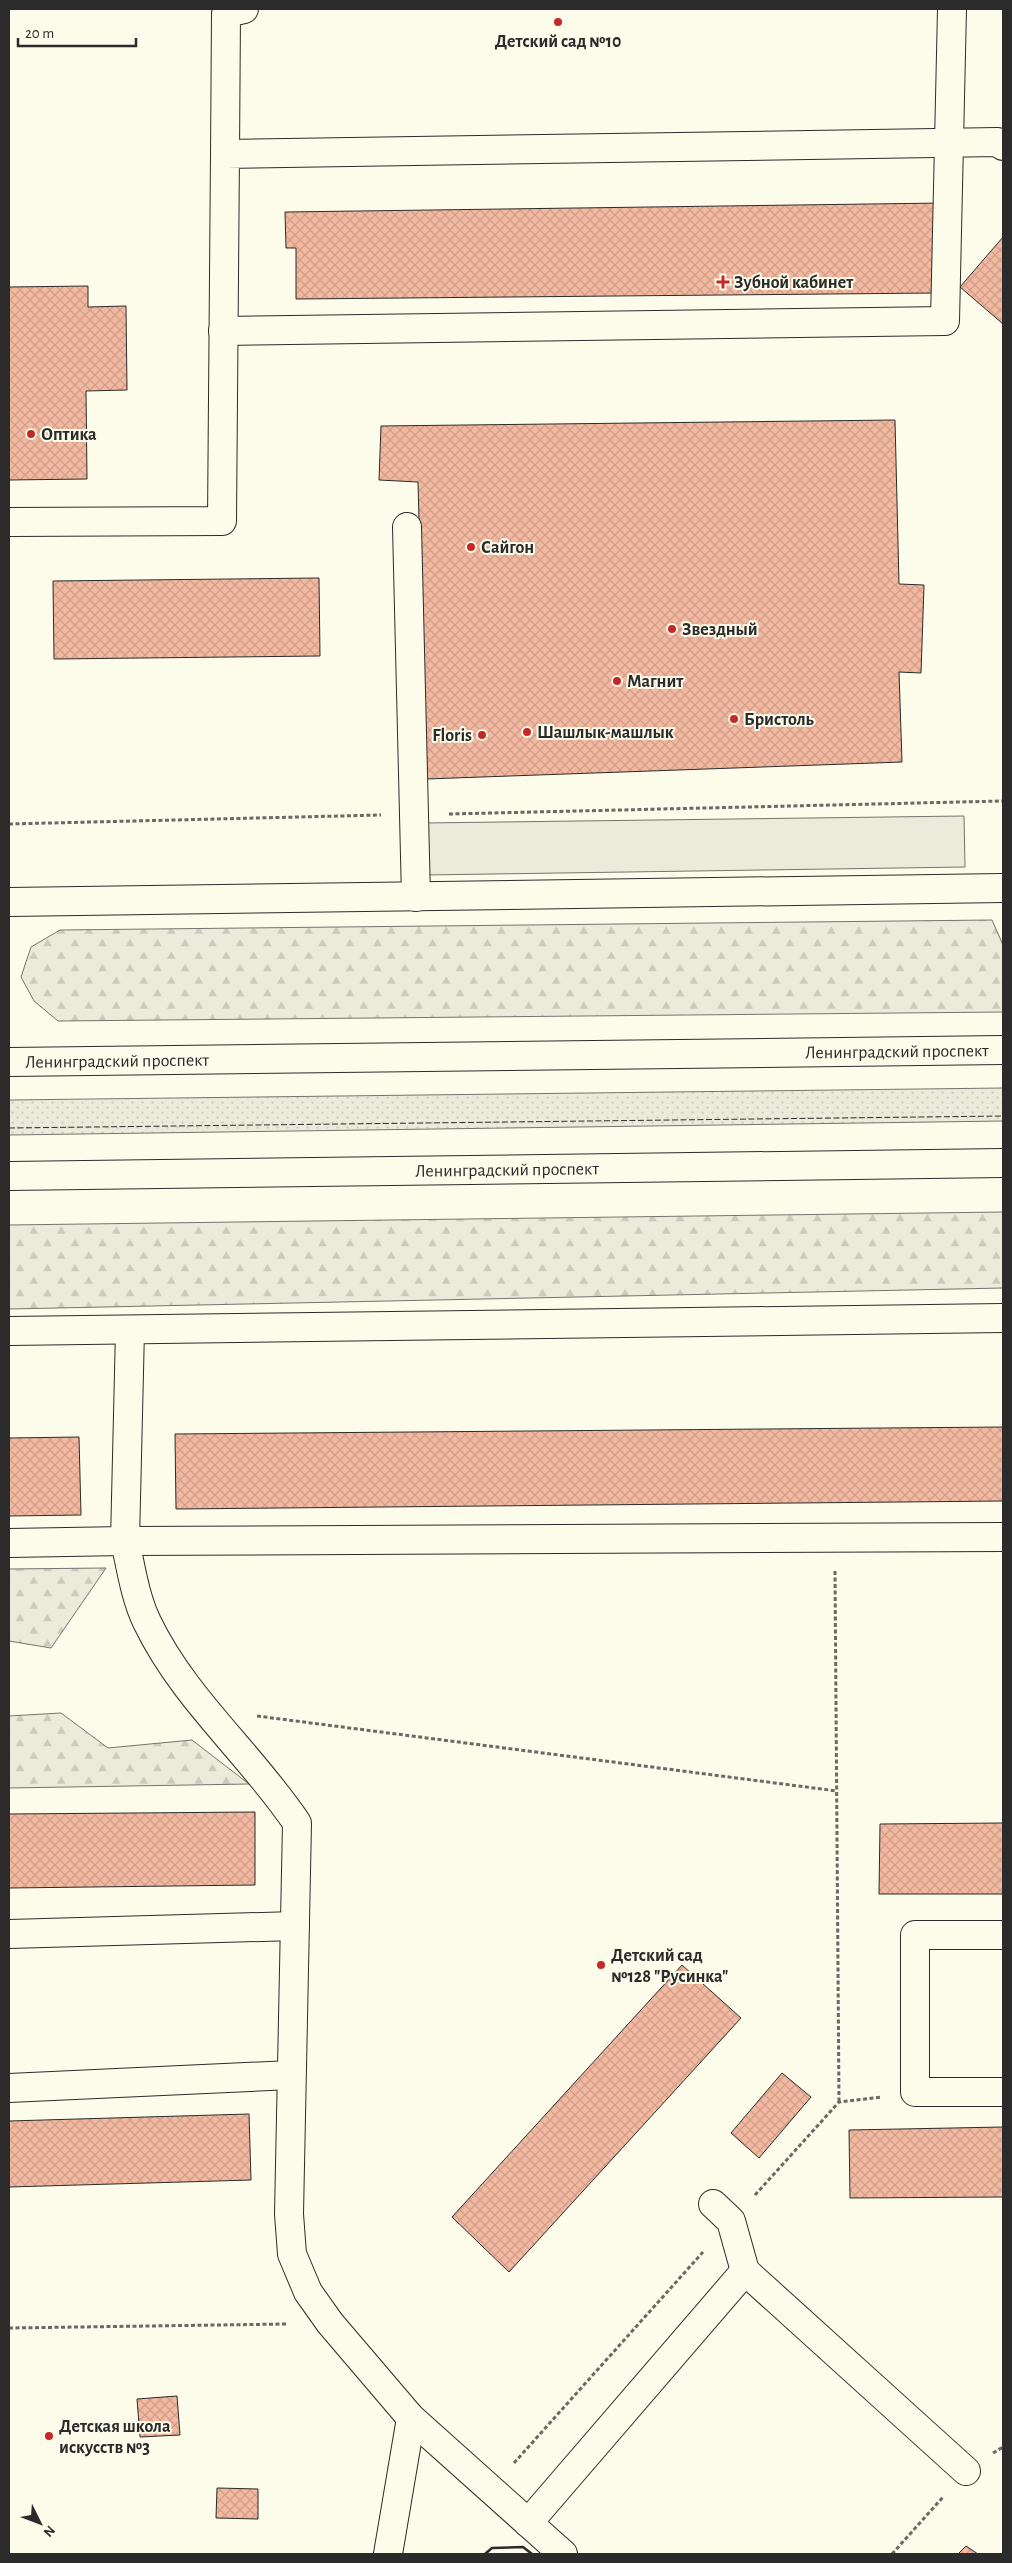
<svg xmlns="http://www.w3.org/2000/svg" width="1012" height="2563" font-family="'Alegreya Sans',sans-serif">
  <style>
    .grass { fill: url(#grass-dots); stroke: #74746e }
    .forest { fill: url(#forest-firs); stroke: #74746e }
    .parking { fill: #eceadb; stroke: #74746e }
    .building { fill: url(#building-cross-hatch); stroke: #2b2b2b }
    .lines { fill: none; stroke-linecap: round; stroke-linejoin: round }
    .minor-casing { stroke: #2b2b2b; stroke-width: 30 }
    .major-casing { stroke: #2b2b2b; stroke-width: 30 }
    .path { stroke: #6a6964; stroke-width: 3; stroke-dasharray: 4 2.5; stroke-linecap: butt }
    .minor { stroke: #fdfbea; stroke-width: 28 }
    .major { stroke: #fdfbea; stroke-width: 28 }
    .fence { stroke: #2b2b2b; stroke-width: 1; stroke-dasharray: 6 2.5; stroke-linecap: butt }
    .wall { stroke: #2b2b2b; stroke-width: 2.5 }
    .poi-dot { fill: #c62828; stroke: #fdfbea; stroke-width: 2 }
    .labels { text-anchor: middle; stroke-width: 4; stroke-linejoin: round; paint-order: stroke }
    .poi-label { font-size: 18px; font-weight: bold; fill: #2b2b2b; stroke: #fdfbea; text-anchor: start }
    .street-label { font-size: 18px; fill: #2b2b2b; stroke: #fdfbea }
  </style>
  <defs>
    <pattern id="grass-dots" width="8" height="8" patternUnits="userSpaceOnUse" patternTransform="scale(1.25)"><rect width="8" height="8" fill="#ecebdb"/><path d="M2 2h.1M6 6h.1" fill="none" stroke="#cbcabc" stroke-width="1.8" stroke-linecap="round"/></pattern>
    <pattern id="forest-firs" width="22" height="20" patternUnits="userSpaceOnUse" patternTransform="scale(1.25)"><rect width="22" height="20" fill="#ecebdb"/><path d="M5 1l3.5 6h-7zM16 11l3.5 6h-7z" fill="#cbcabc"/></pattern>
    <pattern id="building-cross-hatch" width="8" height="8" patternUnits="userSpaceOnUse" patternTransform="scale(1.25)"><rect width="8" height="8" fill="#f2b8a0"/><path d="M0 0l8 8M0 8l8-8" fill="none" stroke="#d09e8a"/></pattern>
  </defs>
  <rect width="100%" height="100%" fill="#fdfbea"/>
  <path class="grass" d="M 1003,1088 L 1003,1121 L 9,1135 L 9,1100 Z"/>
  <g class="forest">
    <path d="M 992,920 L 1003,945 L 1003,1012 L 58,1021 L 34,1001 L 21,977 L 31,947 L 60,930 Z"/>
    <path d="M 1003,1212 L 1003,1288 L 9,1309 L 9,1225 Z"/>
    <path d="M 106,1568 L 51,1648 L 9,1641 L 9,1569 Z"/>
    <path d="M 61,1713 L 108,1748 L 192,1740 L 249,1784 L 9,1788 L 9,1716 Z"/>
  </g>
  <path class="parking" d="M 964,816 L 965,867 L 425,875 L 424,823 Z"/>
  <g class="building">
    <path d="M 943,203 L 936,293 L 296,299 L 296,248 L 286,248 L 285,212 Z"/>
    <path d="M 1003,237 L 1003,324 L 960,287 Z"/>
    <path d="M 88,286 L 88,307 L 126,306 L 127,390 L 86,391 L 87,479 L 9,480 L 9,287 Z"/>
    <path d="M 895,420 L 899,584 L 924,585 L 921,673 L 899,672 L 902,762 L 426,779 L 418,482 L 379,480 L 381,426 Z"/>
    <path d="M 319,578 L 320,656 L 54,659 L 53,581 Z"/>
    <path d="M 1003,1427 L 1003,1501 L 176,1509 L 175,1434 Z"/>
    <path d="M 79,1437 L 81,1515 L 9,1516 L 9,1438 Z"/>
    <path d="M 255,1812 L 255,1885 L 9,1888 L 9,1814 Z"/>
    <path d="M 1003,1823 L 1003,1894 L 879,1894 L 880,1824 Z"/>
    <path d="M 682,1965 L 741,2018 L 509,2272 L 452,2217 Z"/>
    <path d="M 782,2073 L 811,2097 L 759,2158 L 731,2133 Z"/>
    <path d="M 249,2114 L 251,2180 L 9,2187 L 9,2121 Z"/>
    <path d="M 1003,2127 L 1003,2197 L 850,2198 L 849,2130 Z"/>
    <path d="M 177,2396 L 180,2435 L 140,2437 L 137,2399 Z"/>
    <path d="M 217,2488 L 258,2489 L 258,2519 L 216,2518 Z"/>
    <path d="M 966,2546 L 978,2554 L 958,2554 Z"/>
  </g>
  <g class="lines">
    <defs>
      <g id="minor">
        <path d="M 225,154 L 226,13 L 244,9"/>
        <path d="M 223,331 L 945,321 L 952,9"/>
        <path d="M 9,522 L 222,521 L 225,154 L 998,142 L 1003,146"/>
        <path d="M 407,527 L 416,897"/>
        <path d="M 9,902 L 1003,888"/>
        <path d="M 130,1330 L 125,1541 L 1003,1537"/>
        <path d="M 9,1331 L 1003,1318"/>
        <path d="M 9,1543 L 125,1541 C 131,1568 135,1597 147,1622 C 184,1699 250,1753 297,1823 L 289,2214 L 292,2254 L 308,2292 L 330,2323 L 411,2418 L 563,2554"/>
        <path d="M 9,1934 L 295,1926"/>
        <path d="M 1003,1935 L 915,1935 L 915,2092 L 1003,2092"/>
        <path d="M 9,2088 L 291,2075"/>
        <path d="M 713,2204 L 731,2221 L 745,2271"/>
        <path d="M 528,2523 L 745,2271 L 966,2471"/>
        <path d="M 388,2554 L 411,2418"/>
      </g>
      <g id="major">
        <path id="s1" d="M 9,1062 L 1003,1050"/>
        <path id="s2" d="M 9,1176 L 1003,1163"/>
      </g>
    </defs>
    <use href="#minor" class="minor-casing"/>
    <use href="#major" class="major-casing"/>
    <g class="path">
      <path d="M 449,814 L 1003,801"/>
      <path d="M 9,824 L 381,815"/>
      <path d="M 835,1571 L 839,2102"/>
      <path d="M 257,1716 L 837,1791"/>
      <path d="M 755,2195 L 839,2102 L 882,2097"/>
      <path d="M 9,2328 L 288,2324"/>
      <path d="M 993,2453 L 1003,2447"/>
      <path d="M 514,2463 L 703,2252"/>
      <path d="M 892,2554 L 944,2496"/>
    </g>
    <use href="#minor" class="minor"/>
    <use href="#major" class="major"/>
    <path class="fence" d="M 9,1128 L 1003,1116"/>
    <path class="wall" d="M 485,2554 L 492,2548 L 523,2547 L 532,2554"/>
  </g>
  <g class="poi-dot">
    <circle cx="558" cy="22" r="5"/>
    <path d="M720.5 274.5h5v5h5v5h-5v5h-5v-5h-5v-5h5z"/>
    <circle cx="31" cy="434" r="5"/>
    <circle cx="471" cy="547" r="5"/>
    <circle cx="672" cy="629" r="5"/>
    <circle cx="617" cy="681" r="5"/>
    <circle cx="734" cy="719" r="5"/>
    <circle cx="527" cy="732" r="5"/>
    <circle cx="482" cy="735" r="5"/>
    <circle cx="601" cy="1965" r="5"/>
    <circle cx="49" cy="2436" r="5"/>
  </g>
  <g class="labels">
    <g class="poi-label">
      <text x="558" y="47" text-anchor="middle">Детский сад №10</text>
      <text x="734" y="288">Зубной кабинет</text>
      <text x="41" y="440">Оптика</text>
      <text x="481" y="553">Сайгон</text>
      <text x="682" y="635">Звездный</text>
      <text x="627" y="687">Магнит</text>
      <text x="744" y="725">Бристоль</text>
      <text x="537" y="738">Шашлык-машлык</text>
      <text x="472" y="741" text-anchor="end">Floris</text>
      <text x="611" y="1961">Детский сад<tspan x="611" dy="21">№128 "Русинка"</tspan></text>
      <text x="59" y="2432">Детская школа<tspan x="59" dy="21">искусств №3</tspan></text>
    </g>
    <g class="street-label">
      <text dy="6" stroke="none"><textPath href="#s1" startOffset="888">Ленинградский проспект</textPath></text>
      <text dy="6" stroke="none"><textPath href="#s1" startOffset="108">Ленинградский проспект</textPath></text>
      <text dy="6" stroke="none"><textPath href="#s2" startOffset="498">Ленинградский проспект</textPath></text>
    </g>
  </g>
  <rect width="1012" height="2563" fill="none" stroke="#2b2b2b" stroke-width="20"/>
  <g transform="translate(40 2523) rotate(132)" stroke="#fdfbea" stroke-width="4" paint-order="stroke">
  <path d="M0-4L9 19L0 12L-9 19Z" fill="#2b2b2b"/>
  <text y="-8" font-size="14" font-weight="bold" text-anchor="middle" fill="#2b2b2b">N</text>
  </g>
  <path d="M18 38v8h118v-8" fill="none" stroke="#2b2b2b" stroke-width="2.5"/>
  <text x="25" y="38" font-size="15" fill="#2b2b2b" stroke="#fdfbea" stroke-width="4" paint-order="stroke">20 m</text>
</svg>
